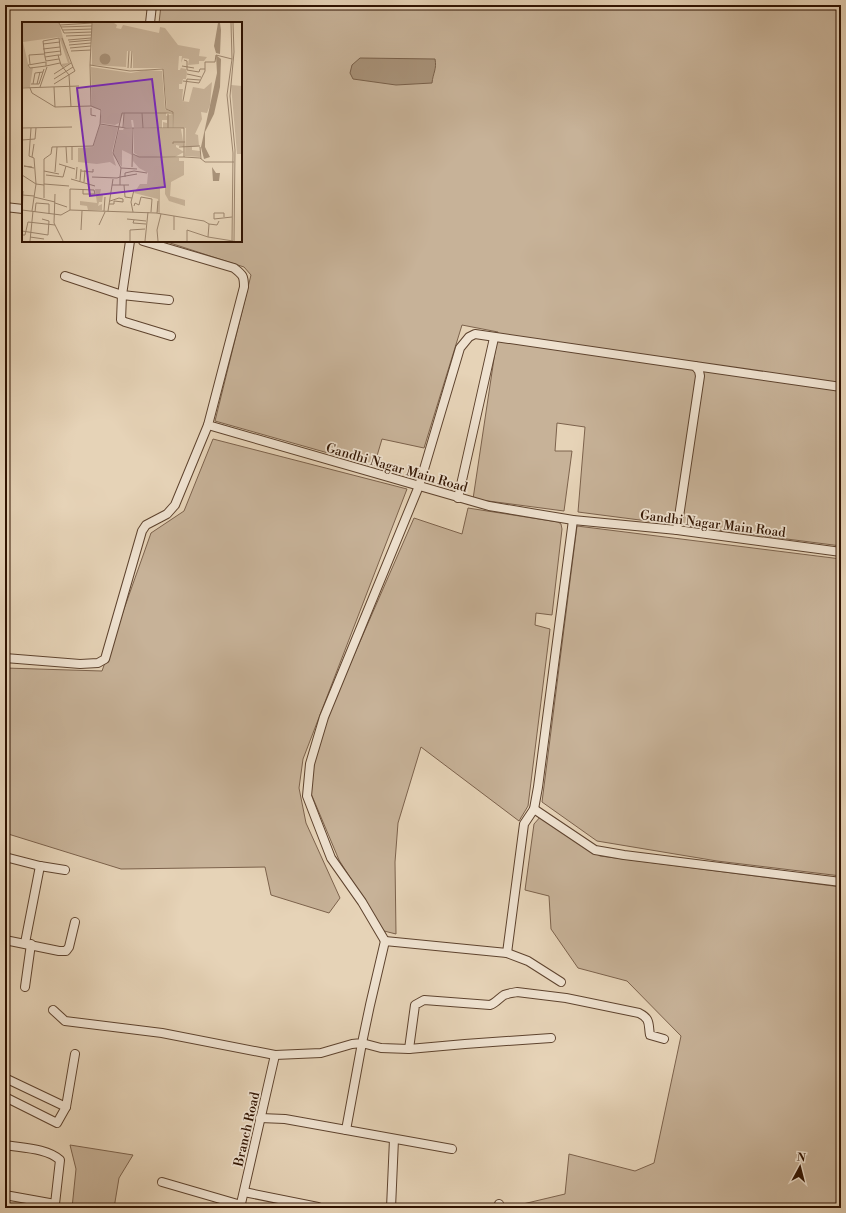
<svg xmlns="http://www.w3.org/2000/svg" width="846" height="1213" font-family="'Libre Bodoni',serif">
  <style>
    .green { fill: #c7b298; stroke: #7c624c }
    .water { fill: #a89279; stroke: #785f49 }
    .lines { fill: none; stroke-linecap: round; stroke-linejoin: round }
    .street-casing { stroke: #5e432e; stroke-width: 10 }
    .street { stroke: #efe2d0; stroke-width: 8 }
    .labels { text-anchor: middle; stroke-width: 3.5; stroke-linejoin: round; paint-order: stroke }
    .street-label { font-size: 13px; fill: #301301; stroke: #efe2d0 }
    .inset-road { fill: none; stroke: #9d866e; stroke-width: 1 }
    .view { fill: #7b2cbf; fill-opacity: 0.15; stroke: #7b2cbf; stroke-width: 2 }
    .inset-edge { fill: none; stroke: #301301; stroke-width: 2 }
  </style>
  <rect width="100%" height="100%" fill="#e6d3b7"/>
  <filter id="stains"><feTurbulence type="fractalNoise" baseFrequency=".005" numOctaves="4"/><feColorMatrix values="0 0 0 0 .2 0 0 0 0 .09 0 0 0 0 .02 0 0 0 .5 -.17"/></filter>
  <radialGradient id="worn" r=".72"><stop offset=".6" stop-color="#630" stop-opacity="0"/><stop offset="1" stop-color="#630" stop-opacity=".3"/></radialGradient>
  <g class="green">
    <path d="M 161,5 L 841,5 L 841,546 L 578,512 L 585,427 L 557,423 L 555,451 L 572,451 L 564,511 L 473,499 L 498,332 L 462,325 L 424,448 L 382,439 L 374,466 L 215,421 L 251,275 L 244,267 L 164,241 L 241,241 L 241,23 L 159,23 Z"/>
    <path d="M 213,439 L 407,489 L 303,759 L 299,788 L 306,823 L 340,898 L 329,913 L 271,895 L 265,867 L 121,869 L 5,833 L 5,668 L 102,671 L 151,533 L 184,511 Z"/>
    <path d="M 468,508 L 558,522 L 561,524 L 562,529 L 552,615 L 536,613 L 535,625 L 550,629 L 528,806 L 519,821 L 421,747 L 398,823 L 395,862 L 396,934 L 384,931 L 339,860 L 310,791 L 314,763 L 327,717 L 414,518 L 462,534 Z"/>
    <path d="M 577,526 L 841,559 L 841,876 L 717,861 L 597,841 L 542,802 Z"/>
    <path d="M 541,816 L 600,856 L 841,887 L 841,1208 L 506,1208 L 565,1194 L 569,1154 L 635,1171 L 654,1163 L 681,1036 L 627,981 L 578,968 L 551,929 L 549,896 L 525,890 L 534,824 Z"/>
    <path d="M 70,1145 L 133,1155 L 119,1178 L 114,1208 L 72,1208 L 76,1169 Z"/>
  </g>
  <path class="water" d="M 360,58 L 435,59 C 437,69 433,73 432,83 L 396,85 L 353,79 L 350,73 L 352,65 Z"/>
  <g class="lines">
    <defs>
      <g id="street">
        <path d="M 150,23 L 152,5"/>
        <path d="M 5,207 L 23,209"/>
        <path d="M 130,241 L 122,295 L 121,320 L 125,322 L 171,336"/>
        <path d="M 143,241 L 234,268 C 243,275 244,276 244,287 L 208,425 L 489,506 L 573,520 L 677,530 L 841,552"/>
        <path d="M 65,276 L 122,295 L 169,300"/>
        <path d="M 695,366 L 841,387"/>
        <path d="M 458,498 L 494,338"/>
        <path d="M 5,658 L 80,664 L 98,663 L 105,659 L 142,531 L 146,525 L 167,514 L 175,505 L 208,425"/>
        <path d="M 534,809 L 595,850 L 624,855 L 841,882"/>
        <path d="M 5,857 L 40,866 L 65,870"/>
        <path d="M 5,940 L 59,951 L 66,951 L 69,947 L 75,922"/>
        <path d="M 385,941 L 362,902 L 331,858 L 307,796 L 310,764 L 324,717 L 419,486 L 460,348 L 469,337 L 475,334 L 695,366 L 699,371 L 700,376 L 677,530"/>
        <path d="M 25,943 L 40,866"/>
        <path d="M 507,953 L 524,824 L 534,809 L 538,787 L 573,520"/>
        <path d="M 25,987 L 31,944"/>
        <path d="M 53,1010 L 65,1021 L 162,1033 L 275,1055 L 321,1053 L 352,1044 L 362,1043 L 370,1005 L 385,941 L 507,953 L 528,961 L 561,982"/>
        <path d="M 409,1049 L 415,1005 L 424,1000 L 490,1005 C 496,1003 499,998 504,995 C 509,993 513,993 517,992 L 566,998 L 639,1013 C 651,1019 648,1024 650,1035 L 664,1039"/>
        <path d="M 5,1078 L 66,1107"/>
        <path d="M 5,1097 L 57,1123 L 66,1107 L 75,1054"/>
        <path d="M 260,1118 L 285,1119 L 452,1149"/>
        <path d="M 346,1130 L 362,1043 L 381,1048 L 409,1049 L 465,1044 L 551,1038"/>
        <path d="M 5,1145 C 22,1148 47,1148 60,1160 L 55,1204 L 5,1195"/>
        <path d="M 162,1182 L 241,1205"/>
        <path d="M 244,1192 L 318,1207"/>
        <path d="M 240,1208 L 275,1055"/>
        <path d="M 391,1208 L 394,1139"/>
        <path d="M 498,1208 L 499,1204"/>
      </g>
    </defs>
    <use href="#street" class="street-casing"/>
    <use href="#street" class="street"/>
  </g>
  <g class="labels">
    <g class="street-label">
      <text transform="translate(397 467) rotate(16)" y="5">Gandhi Nagar Main Road</text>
      <text transform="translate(713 523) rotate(7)" y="5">Gandhi Nagar Main Road</text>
      <text transform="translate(246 1129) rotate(-77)" y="5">Branch Road</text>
    </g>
  </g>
  <g transform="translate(22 22)">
    <rect width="220" height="220" fill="#e6d3b7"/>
    <path d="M 0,1 L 37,1 L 48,41 L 41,45 L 39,42 L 46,41 L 37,15 L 1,20 L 7,46 L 11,45 L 8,65 L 0,65 ZM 70,1 L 92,1 L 95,3 L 94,6 L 99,7 L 101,3 L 137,11 L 138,5 L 143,6 L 156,23 L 178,27 L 177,34 L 185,35 L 182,39 L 177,39 L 177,42 L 166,43 L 167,37 L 161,36 L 159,41 L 160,34 L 157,34 L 156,48 L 158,48 L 160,43 L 159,46 L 164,47 L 165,51 L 164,57 L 161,57 L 160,62 L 157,62 L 157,67 L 161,67 L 160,79 L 167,80 L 171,65 L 182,67 L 190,60 L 188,83 L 185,91 L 179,90 L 180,97 L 173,112 L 176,113 L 177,124 L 170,125 L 170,128 L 178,129 L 178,135 L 163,134 L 164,106 L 152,106 L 151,90 L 145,87 L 141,46 L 111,46 L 111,29 L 105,29 L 104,45 L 70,43 ZM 69,45 L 109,51 L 124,48 L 140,49 L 143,87 L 150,90 L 144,91 L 144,94 L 150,92 L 150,106 L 141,106 L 141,100 L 145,101 L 145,98 L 140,98 L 140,106 L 112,105 L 111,98 L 109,98 L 110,105 L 102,105 L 102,90 L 97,101 L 93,103 L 78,101 L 80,88 L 70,85 ZM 209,63 L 220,64 L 220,132 L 215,132 ZM 78,103 L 96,105 L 90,130 L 94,144 L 88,140 L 75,142 L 56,140 L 56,126 L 71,125 ZM 102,106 L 110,107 L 110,133 L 100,128 L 100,145 L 91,133 L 97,108 L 101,108 ZM 112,107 L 159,107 L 162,125 L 154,123 L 154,125 L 162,130 L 153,135 L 117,134 L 112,131 ZM 111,133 L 157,136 L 157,139 L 162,139 L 162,153 L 149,160 L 148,174 L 163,178 L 163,184 L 147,179 L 143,172 L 143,166 L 138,166 L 138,191 L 135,190 L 136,177 L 112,171 L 118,162 L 125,162 L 126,151 L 117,146 L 111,139 ZM 73,167 L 79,167 L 78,172 L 81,173 L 80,180 L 77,180 L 76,184 L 80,182 L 80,188 L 66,188 L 65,184 L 58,183 L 58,179 L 75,181 Z" fill="#c7b298"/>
    <path d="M 196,1 L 198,1 L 199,8 L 198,32 L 194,31 L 192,24 ZM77.5 37a5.5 5.5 0 1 1 11 0a5.5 5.5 0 1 1-11 0ZM 194,33 L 199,37 L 198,65 L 192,92 L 183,110 L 183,125 L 188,135 L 182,137 L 179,125 L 195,51 ZM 190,145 L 194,151 L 198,151 L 197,159 L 191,159 Z" fill="#a89279"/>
    <path class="inset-road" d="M 37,1 L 42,11 L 70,10M 70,1 L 68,43 L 108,49 L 141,47 L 144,87 L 151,90 L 151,106M 209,1 L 210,37 L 205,73 L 211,131 L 210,219M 211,1 L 212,30 L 208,74 L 213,128 L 212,219M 38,3 L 70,1M 39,5 L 70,4M 41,8 L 70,7M 44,14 L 69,13M 46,18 L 69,16M 47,20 L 69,18M 21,22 L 38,20M 47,23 L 69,21M 48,26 L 69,24M 21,27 L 38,25M 49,29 L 69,28M 22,31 L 39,29M 36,33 L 39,33 L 37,16 L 21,19 L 23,35 L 36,33 L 39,43 L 47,53 L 49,85M 23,35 L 24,39 L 37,37M 162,38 L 165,39 L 165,48 L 177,50 L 178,47 L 183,47M 8,42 L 7,33 L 22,32M 68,43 L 69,84 L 79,88 L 78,102 L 104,106 L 162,106 L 162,135 L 178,136 L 183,140 L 212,140M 24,44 L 24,40 L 6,43 L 8,46 L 24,44 L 38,41M 160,44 L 172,46M 106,46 L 107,29M 109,46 L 110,29M 32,52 L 49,41M 165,52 L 179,55M 32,57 L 51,45 L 40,16M 161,59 L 177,61 L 183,49 L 183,40 L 193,40 L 194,33 L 210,37M 9,62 L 17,62 L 22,47M 11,62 L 13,51 L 21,50M 15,62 L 18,50M 32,62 L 53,49 L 51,45M 18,65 L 25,45M 32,65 L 33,85M 0,66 L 57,64M 8,66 L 10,71 L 33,85 L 69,84M 161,79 L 165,57 L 178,58M 69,86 L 69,93 L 74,94M 120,91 L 151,91M 101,105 L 102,91M 0,106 L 50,105M 9,106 L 7,134 L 12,136 L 14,162 L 22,163M 146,106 L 146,92M 0,118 L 13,117 L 14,106M 151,122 L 151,120 L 163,120M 44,125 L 45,141M 50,125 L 50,138M 157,125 L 178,124M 178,125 L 179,137M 111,132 L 117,135 L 162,135M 10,135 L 12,122M 37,142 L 53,147M 10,145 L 2,144 L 12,146M 110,145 L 111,106M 99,146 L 91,131 L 100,91 L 120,91 L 121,106M 22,149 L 37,152M 59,149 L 71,150 L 71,147M 33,150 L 35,125M 0,153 L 14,162 L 10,189M 24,153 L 41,155 L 44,144M 70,155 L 95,156 L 98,155 L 99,146 L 115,147M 103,155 L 103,151 L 112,149 L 125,151M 49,157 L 73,164M 54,157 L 55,145M 58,159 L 59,147M 62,160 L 63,148M 22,162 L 47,164M 90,163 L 107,163M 98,163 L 98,155 L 115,152M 102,163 L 103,175 L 110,176M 33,172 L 32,201 L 41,219M 0,173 L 12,174M 12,175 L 33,180M 22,176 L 22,137 L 29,132 L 30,125 L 71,124 L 78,102M 88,179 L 97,176 L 101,177 L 101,180M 33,181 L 45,185M 87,182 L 92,182 L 92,179 L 101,180M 112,184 L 113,181 L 117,183 L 119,175 L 130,177 L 129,190M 0,188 L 39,193 L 48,188 L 134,191 L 182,199 L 187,202 L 186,215 L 211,219M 48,188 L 48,167 L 72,168 L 73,172 L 61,172 L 61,167M 82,189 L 83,175M 86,189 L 91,157M 13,190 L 14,181 L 27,182 L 27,192M 111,190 L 109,180 L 112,168M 135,191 L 136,179M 0,195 L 1,169M 202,195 L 202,191 L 192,191 L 192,197 L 210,195M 20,197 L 27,199 L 26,213M 105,197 L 124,199M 112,198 L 111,201 L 124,202M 187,202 L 195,203 L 197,199M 77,203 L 83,190M 59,208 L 60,189M 152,208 L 152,194M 0,209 L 26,213M 0,213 L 3,213 L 6,200 L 33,203M 8,215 L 22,217M 8,219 L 11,189M 108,219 L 108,208 L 123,207M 123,219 L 126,190M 136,219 L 135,208 L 139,192M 165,219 L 165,208 L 186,215"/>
    <path class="view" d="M 130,57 L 143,165 L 68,174 L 55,66 Z"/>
    <rect width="220" height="220" class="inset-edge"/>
  </g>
  <rect width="846" height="1213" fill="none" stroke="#e6d3b7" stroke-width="20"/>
  <rect x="6" y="6" width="834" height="1201" fill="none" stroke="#301301" stroke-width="2"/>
  <rect x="10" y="10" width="826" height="1193" fill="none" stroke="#301301"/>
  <g transform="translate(800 1167) rotate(7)" stroke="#efe2d0" stroke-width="3" paint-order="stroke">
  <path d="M0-3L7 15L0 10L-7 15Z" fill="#301301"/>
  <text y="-6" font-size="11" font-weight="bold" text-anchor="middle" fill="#301301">N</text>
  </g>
  <rect width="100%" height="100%" filter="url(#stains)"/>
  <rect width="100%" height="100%" fill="url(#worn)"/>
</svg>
